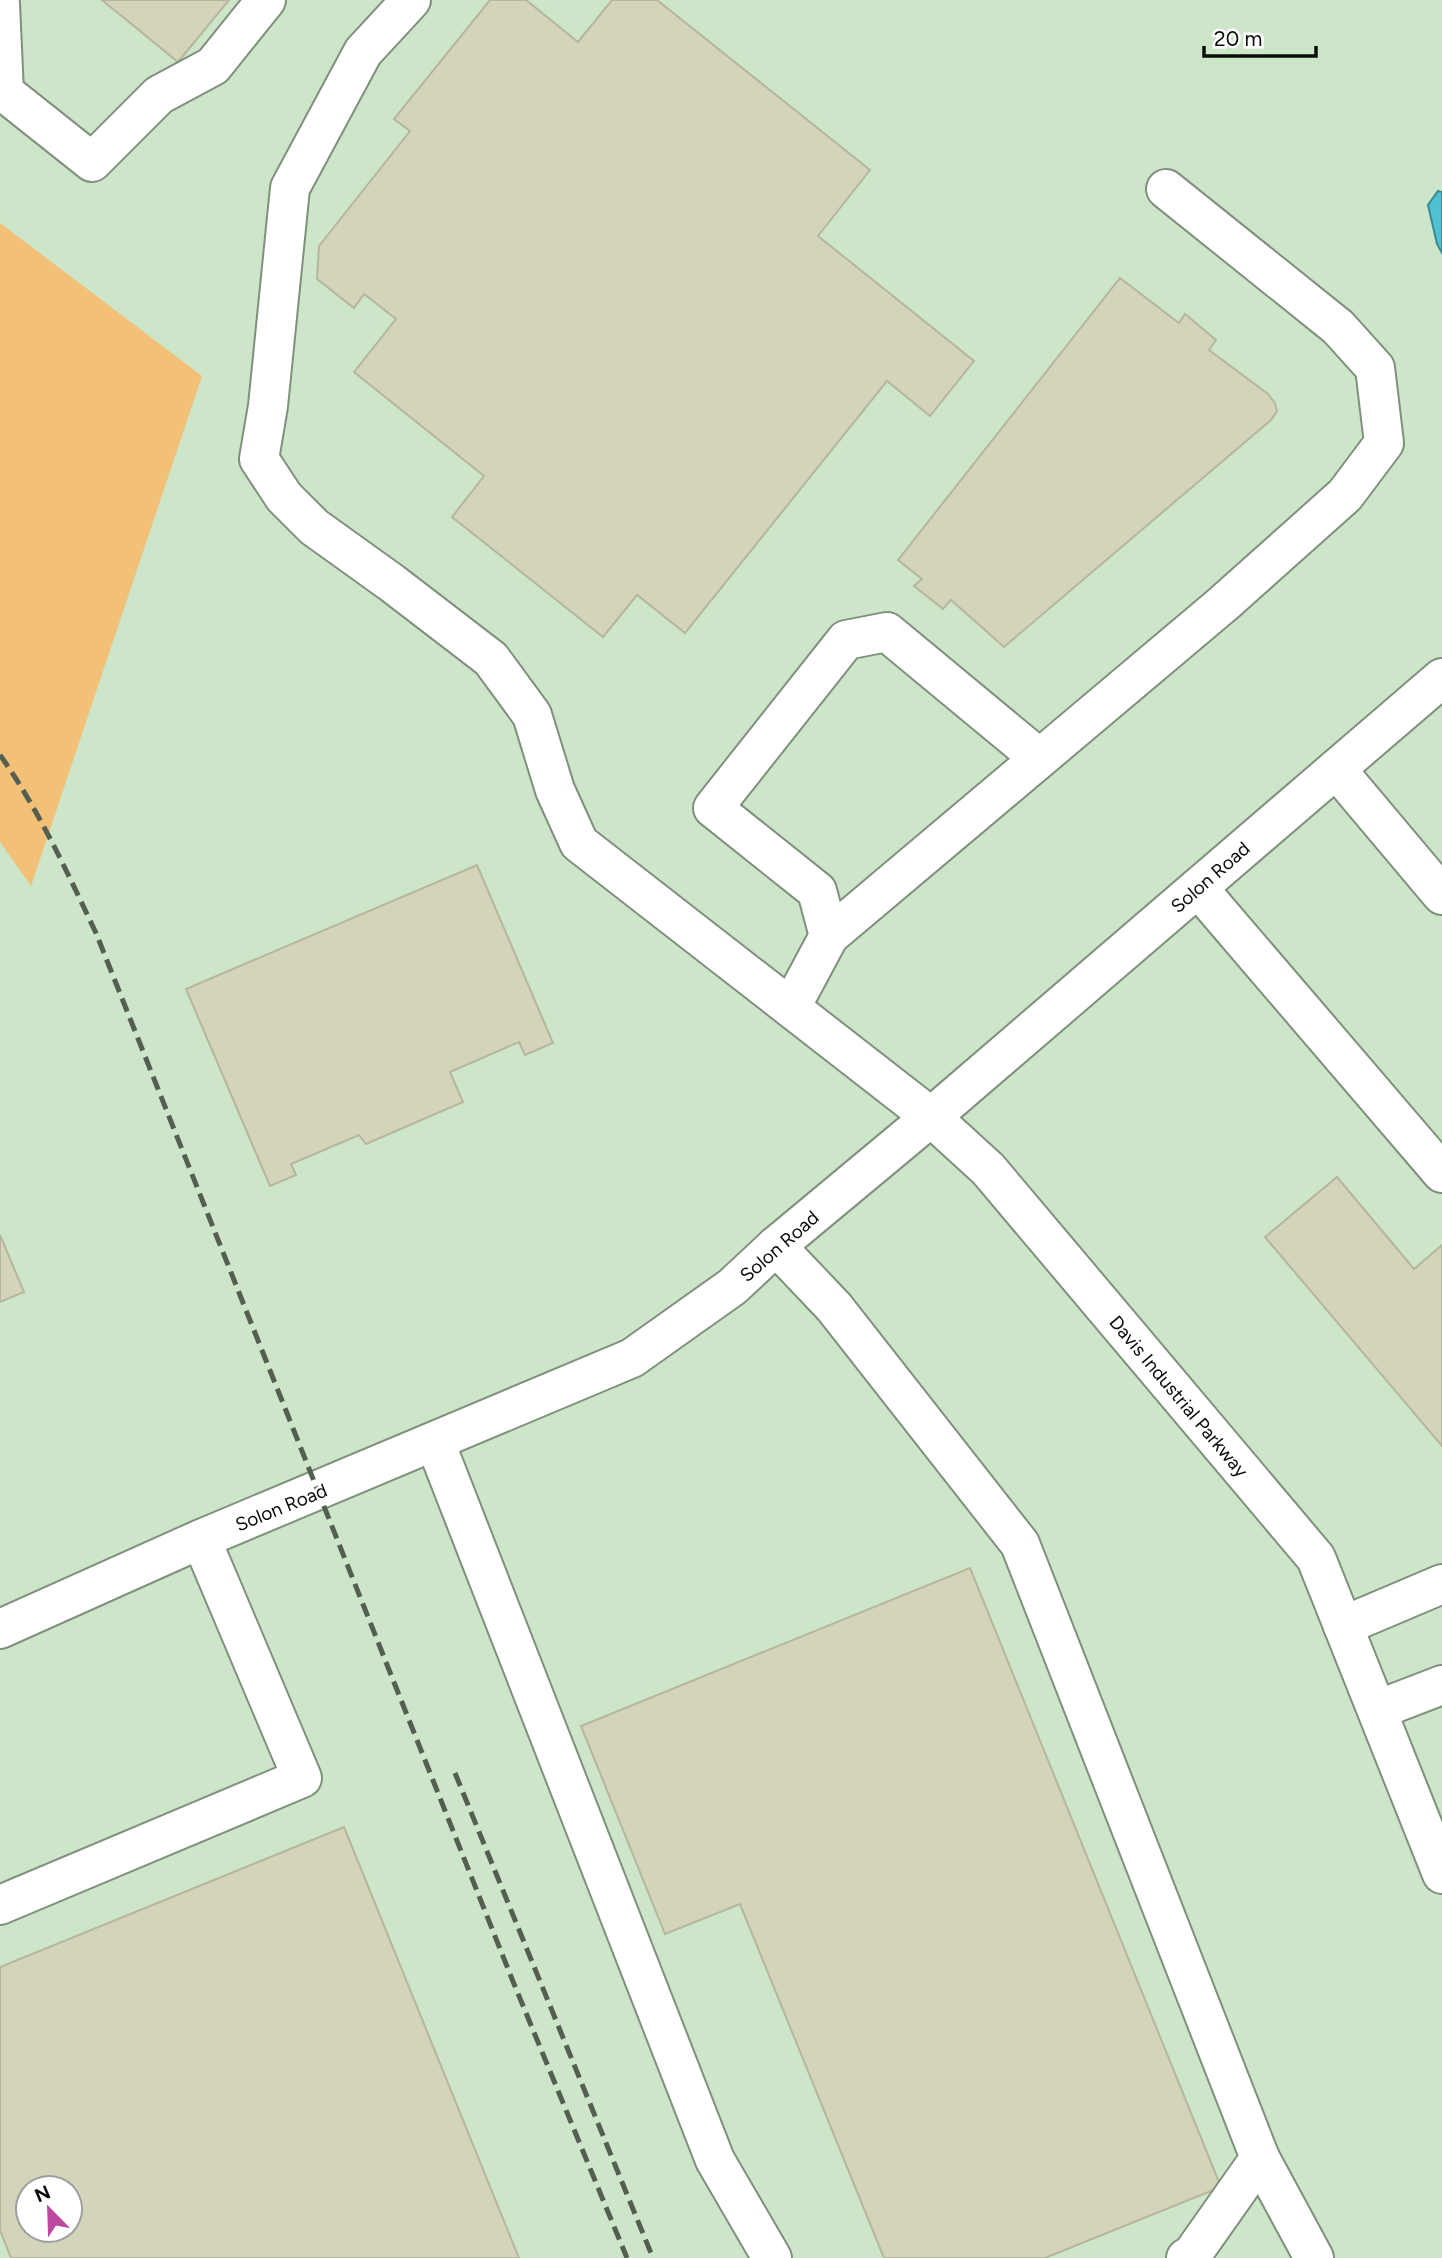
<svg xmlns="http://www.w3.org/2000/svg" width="1442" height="2258" font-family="Figtree,sans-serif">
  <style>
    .built { fill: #cde5c9; fill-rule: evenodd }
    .green { fill: #f2c077 }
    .water { fill: #4fc1d0; stroke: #3a8b94; stroke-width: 2 }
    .building { fill: #d3d4ba; stroke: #b5b69c; stroke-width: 2; fill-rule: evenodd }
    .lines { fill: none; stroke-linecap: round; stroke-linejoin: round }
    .minor-casing { stroke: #7f917c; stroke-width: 42 }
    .minor { stroke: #fff; stroke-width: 38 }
    .rail { stroke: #545f52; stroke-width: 5; stroke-dasharray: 14 7; stroke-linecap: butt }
    .labels { text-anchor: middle; stroke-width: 5; stroke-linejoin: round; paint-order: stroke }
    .street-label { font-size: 19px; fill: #080e07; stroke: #fff }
  </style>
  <rect width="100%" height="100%" fill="#ddf0da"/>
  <path class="built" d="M 0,0 L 1442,0 L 1442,2258 L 0,2258 ZM 28,2188 L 70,2188 L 70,2230 L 28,2230 Z"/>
  <path class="green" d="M 0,223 L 202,376 L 31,886 L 0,842 Z"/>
  <path class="water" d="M 1438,191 L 1442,192 L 1442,253 L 1437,244 L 1428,205 Z"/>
  <g class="building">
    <path d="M 102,0 L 229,0 L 178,62 Z"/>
    <path d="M 490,0 L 526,0 L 578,42 L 612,0 L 657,0 L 870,170 L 818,236 L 974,361 L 930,416 L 887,381 L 685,633 L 637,595 L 603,637 L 452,517 L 484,476 L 354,372 L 396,319 L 364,294 L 354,308 L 317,279 L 319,246 L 410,131 L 394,119 Z"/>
    <path d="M 1120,278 L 1179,323 L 1185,314 L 1216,340 L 1209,350 L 1268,394 L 1275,403 L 1277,411 L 1271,420 L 1004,647 L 951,600 L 943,609 L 914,586 L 922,579 L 898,560 Z"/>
    <path d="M 477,865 L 553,1043 L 525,1055 L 519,1042 L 450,1072 L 463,1102 L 366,1144 L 359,1135 L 291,1164 L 296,1175 L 270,1186 L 186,989 Z"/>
    <path d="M 1337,1177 L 1414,1269 L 1442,1245 L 1442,1446 L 1265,1237 Z"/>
    <path d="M 0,1235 L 24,1292 L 0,1302 Z"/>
    <path d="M 970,1568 L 1221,2187 L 1045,2258 L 884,2258 L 740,1904 L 665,1934 L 581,1726 Z"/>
    <path d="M 344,1827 L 519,2258 L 11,2258 L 0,2230 L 0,1967 ZM 28,2188 L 70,2188 L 70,2230 L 28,2230 Z"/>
  </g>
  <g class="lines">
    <defs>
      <g id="minor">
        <path d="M 411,0 L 363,52 L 290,188 L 268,406 L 259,459 L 284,497 L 314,527 L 392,583 L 491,659 L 532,715 L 555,790 L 579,843 L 931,1117 L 988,1169 L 1316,1558 L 1442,1874"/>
        <path d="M 0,4 L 4,92 L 92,162 L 159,95 L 213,66 L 266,0"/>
        <path d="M 1336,769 L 1442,895"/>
        <path d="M 1198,888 L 1442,1173"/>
        <path d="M 829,936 L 817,891 L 713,808 L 846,640 L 887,632 L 1039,758"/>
        <path d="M 791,1007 L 829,936 L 1223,604 L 1345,495 L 1384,443 L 1375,368 L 1338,327 L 1166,189"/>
        <path d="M 776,1246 L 834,1307 L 1020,1544 L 1260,2158 L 1314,2258"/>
        <path d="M 435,1442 L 715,2160 L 772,2258"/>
        <path d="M 1343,1626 L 1442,1584"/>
        <path d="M 0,1629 L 201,1539 L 632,1358 L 732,1287 L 776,1246 L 931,1117 L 1442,678"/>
        <path d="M 1377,1710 L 1442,1685"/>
        <path d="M 0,1905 L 302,1778 L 201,1539"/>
        <path d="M 1186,2258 L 1191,2256 L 1260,2158"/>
      </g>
    </defs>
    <use href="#minor" class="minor-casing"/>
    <use href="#minor" class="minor"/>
    <g class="rail">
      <path d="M 0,755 C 39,810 67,872 96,933 L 512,1979 L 627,2258"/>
      <path d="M 455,1773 L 653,2258"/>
    </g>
  </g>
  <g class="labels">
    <g class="street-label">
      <text transform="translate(1210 877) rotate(-41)" y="7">Solon Road</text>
      <text transform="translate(779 1246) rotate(-41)" y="7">Solon Road</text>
      <text transform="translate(1179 1396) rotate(50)" y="7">Davis Industrial Parkway</text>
      <text transform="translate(281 1507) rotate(-22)" y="7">Solon Road</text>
    </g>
  </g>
  <g transform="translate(49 2209) rotate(337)"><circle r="33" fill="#ffffff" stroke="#9c9f9c" stroke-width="2"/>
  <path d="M0-5L12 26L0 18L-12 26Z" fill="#bc48a2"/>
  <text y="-10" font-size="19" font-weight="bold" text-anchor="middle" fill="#080e07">N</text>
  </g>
  <path d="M1204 46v10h112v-10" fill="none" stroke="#080e07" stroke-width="3.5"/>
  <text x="1214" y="46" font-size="21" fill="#080e07" stroke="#ffffff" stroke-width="5" paint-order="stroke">20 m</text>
</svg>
